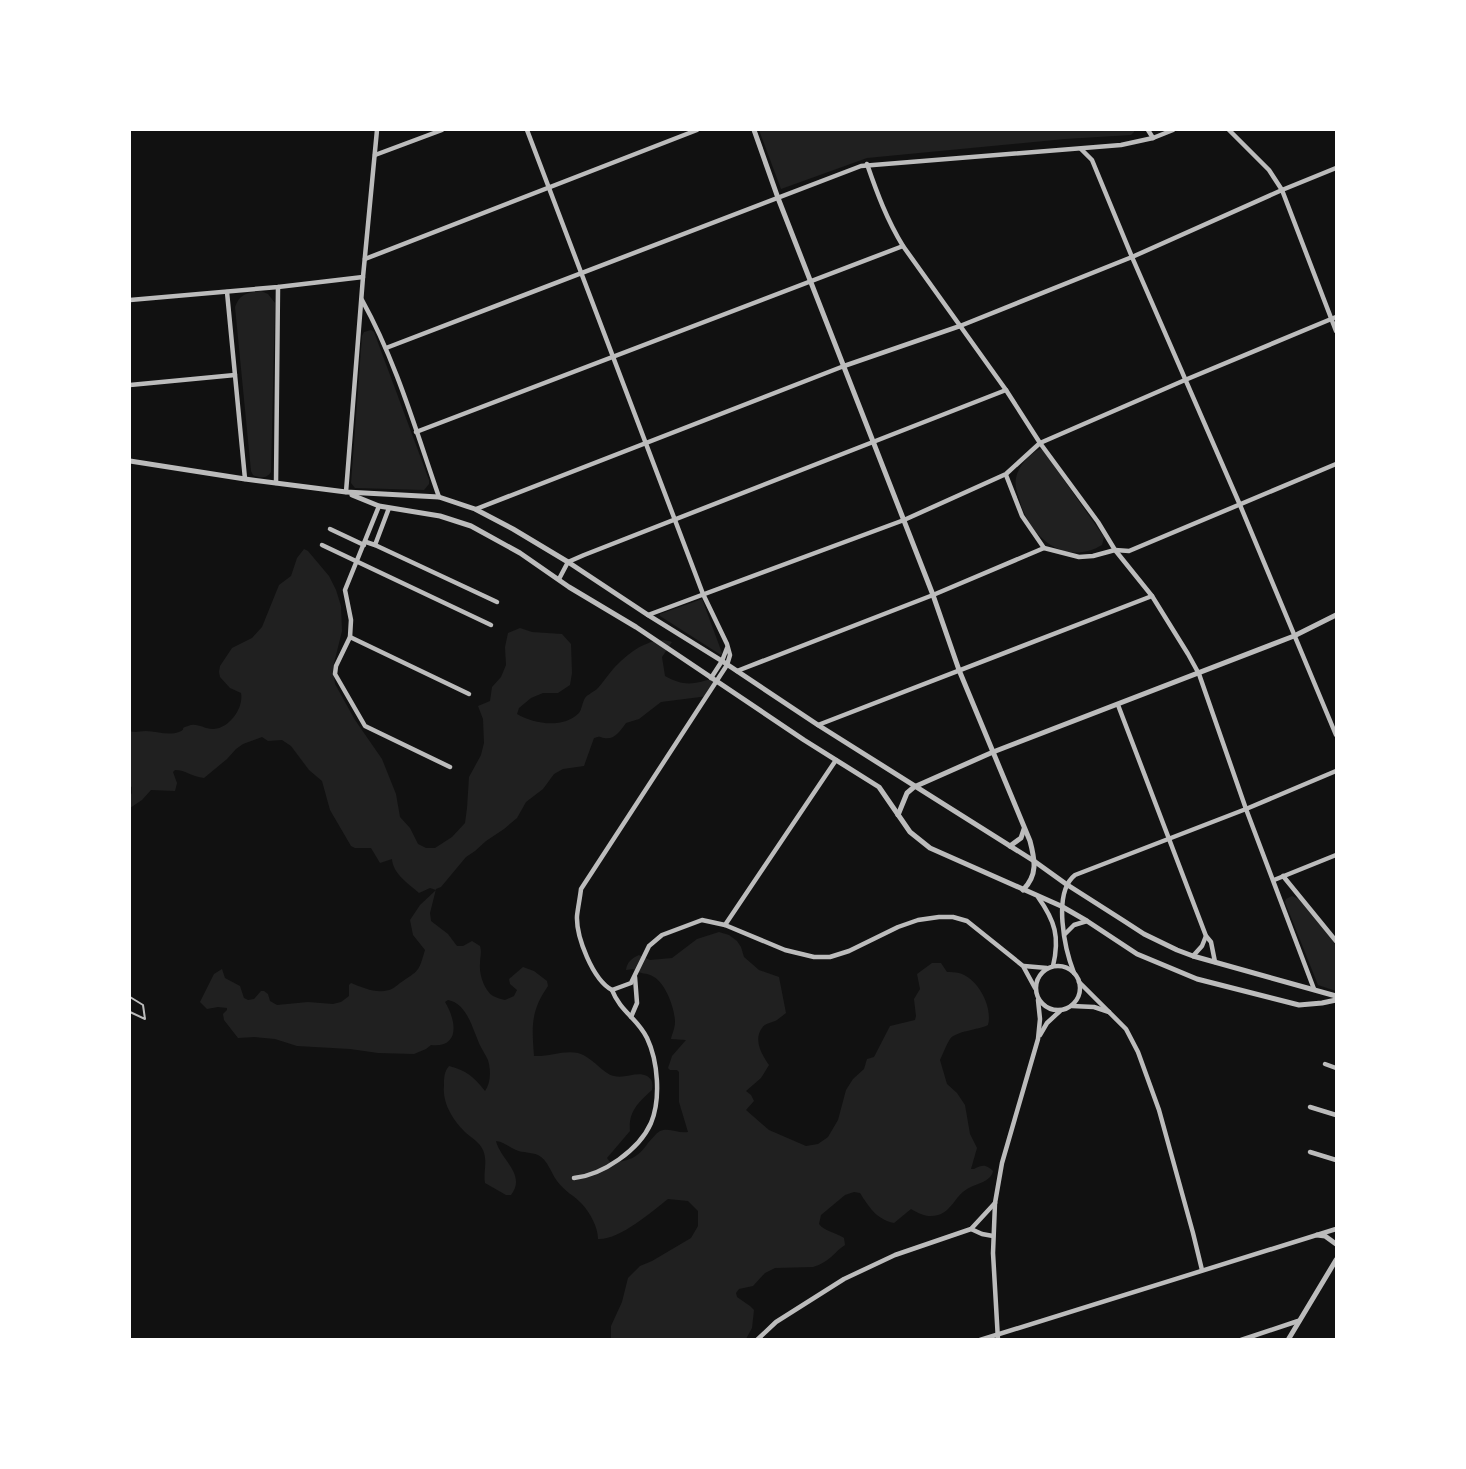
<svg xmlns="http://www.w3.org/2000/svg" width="1466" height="1469" font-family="Georgia,serif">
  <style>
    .green { fill: #202020 }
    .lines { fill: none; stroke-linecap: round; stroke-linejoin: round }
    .service { stroke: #bcbcbc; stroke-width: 2 }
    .minor { stroke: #bcbcbc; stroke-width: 4.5 }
    .tertiary { stroke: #bcbcbc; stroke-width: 5 }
  </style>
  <rect width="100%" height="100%" fill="#111"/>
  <g class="green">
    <path d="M 759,130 L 1134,130 L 1134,132 L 1131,135 L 1065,139 L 867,158 L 781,189 Z"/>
    <path d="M 261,291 L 268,294 L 275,303 L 271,472 C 267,479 259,478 253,475 L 251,471 L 235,307 C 240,293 247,293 261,291 Z"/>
    <path d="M 371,330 L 374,332 L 429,480 L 429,484 L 424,490 L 355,488 L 351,483 L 362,336 L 364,332 Z"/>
    <path d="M 1040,449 L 1043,450 L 1104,537 L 1102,545 C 1066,566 1033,540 1021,505 C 1019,496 1014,487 1016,478 C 1018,467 1029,454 1040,449 Z"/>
    <path d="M 304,549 L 308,551 L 329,576 L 336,590 L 341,606 L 342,631 L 333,667 L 335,684 L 355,720 L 382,759 L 396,794 L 400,817 L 410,828 L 418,844 L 426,848 L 435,848 L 452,837 L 465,823 L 467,808 L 469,777 L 481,755 L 484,743 L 483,719 L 478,706 L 490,701 L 492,687 L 501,677 L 506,665 L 505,647 L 508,633 L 520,628 L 532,632 L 562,634 L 571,644 L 572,673 L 570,685 L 558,693 L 543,693 L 531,698 L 519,708 L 517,714 C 534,724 563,729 579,713 C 582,709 582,703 585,698 C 588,694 594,692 598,688 C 605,680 611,670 619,663 C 632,650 654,635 672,642 L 662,657 L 665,676 C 682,686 694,685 713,678 L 713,683 L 708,696 L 661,702 L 639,719 L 626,723 C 620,731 615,740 604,738 C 595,736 603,736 594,738 L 584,766 L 563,769 L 554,774 L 543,789 L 526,802 L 517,818 L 504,829 L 486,841 L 475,851 L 466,857 L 441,887 L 436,889 L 430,913 L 431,921 L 448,934 L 457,946 L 463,946 L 472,941 L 480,946 C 482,953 480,956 480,964 C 479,974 484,990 493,996 C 497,998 501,999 505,1000 L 514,996 L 517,990 L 510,984 L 509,979 L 523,967 L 534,971 L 547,981 L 548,986 C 530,1012 532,1027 534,1056 C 548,1057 564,1050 578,1053 C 594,1058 603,1074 614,1076 C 625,1079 637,1071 647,1076 C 653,1080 653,1084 652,1090 C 639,1102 628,1111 630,1131 L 607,1158 L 610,1162 C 628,1162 638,1158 648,1143 C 652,1139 655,1134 660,1131 C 670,1127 678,1134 688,1132 L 679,1102 L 679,1072 L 677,1070 L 670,1070 L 668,1068 L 672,1056 L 686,1040 L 671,1039 C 672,1034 675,1028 675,1022 C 675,1009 666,984 654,977 C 647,972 640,975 633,969 L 626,970 C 627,962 632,958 639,955 L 650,960 L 672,958 L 697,939 L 719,932 L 729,935 L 737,941 L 741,947 L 744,957 L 759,970 L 779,977 L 786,1013 C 783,1015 780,1018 777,1020 C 772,1023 765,1023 762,1028 C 753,1040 762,1055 769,1065 L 761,1078 L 746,1091 L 751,1095 L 754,1101 L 746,1110 L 769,1130 L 806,1146 L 818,1144 L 828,1137 L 838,1120 L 846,1090 L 853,1079 L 864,1069 L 867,1059 L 874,1057 L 890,1026 L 915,1020 L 916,1016 L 914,999 L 920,989 L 917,974 L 932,963 L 941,963 L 947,972 C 951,972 955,972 959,973 C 978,978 993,1007 988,1025 C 978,1030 956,1031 950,1039 C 946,1045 943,1054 940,1060 L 947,1084 L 957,1093 L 965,1105 L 970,1134 L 977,1148 L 971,1169 L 974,1169 C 983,1165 985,1164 993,1171 C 991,1182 977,1183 967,1189 C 955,1196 952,1211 938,1215 C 927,1218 920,1214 911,1209 L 894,1223 C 876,1219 869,1207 860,1193 L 854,1192 L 845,1195 L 821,1215 L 819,1224 C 824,1231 837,1233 844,1238 L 845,1245 C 833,1253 830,1262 813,1267 L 775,1268 L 765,1273 L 753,1286 L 739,1289 L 736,1293 L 737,1297 L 750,1306 L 754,1310 L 752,1328 L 746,1339 L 611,1339 L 611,1326 L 622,1302 L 628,1278 L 640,1266 L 652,1261 L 691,1238 L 698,1226 L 698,1211 L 688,1201 L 668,1199 C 651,1212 620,1240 598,1239 C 598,1227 590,1213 582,1204 C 575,1196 565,1192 557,1181 C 551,1173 548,1160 538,1155 C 531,1152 523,1153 516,1150 C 509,1147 504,1142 496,1141 C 500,1159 527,1175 511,1195 L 506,1195 L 485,1183 C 483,1172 488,1162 483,1150 C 479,1141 471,1138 464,1131 C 453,1120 442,1103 444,1086 C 444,1078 444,1072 449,1066 C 466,1070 474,1077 485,1091 C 490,1084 491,1074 489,1064 C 488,1058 485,1055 482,1049 C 473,1033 469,1004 448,1000 L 445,1002 C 456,1020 461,1048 431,1045 L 426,1049 L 414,1054 L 378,1053 L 350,1049 L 297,1046 L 275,1039 L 254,1037 L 238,1038 L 224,1020 L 223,1014 L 227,1010 L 227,1008 L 218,1007 L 207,1009 L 200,1002 L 214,974 L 222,969 L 225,978 L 240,986 L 244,998 L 248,1000 L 254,999 L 261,991 L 264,991 L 268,994 L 270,1001 L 277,1005 L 308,1002 L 333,1004 L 341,1002 L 349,996 L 349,985 L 351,983 C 364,988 376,994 389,990 C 394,989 398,984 403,981 C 420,970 419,970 425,950 L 413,935 L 410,920 L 420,905 L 436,890 L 430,888 L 419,893 C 409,884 393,874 392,859 L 380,863 L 371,848 L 355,848 L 351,846 L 330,810 L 322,781 L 309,770 L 291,746 L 282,740 L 268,741 L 262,737 L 243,744 L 236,749 L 227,759 L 204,778 C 192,777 186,770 175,770 L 173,772 L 177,783 L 175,791 L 151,790 L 142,800 L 130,808 L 130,796 L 132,793 L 132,787 L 130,786 L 130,731 C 136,733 139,731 146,731 C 156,731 168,736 179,732 C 188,728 178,729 188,726 C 197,722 205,730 214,729 C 230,728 244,707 241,693 L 230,688 L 220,677 L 219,672 L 220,666 L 232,648 L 252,638 L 262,627 L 279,585 L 291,576 L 297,558 Z"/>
    <path d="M 702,599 L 722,653 L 721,655 L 660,616 L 660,614 Z"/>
    <path d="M 1292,896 L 1299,899 L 1336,944 L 1336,991 L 1318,985 L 1285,902 L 1286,899 Z"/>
  </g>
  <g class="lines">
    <path class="service" d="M 130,997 L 143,1005 L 145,1019 L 130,1012"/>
    <g class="minor">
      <path d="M 527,130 L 703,594 L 727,644 L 730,655 L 727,665 L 581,889 C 580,898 578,907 577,916 C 576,937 593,980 612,990 L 631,983 L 649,946 L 662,935 L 702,920 L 725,925 L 785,950 L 814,957 L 830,957 L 849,951 L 898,927 L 918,920 L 939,917 L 953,917 L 967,921 L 1023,966 L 1035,988"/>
      <path d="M 1148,130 L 1153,138"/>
      <path d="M 1229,130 L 1269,170 L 1282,190 L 1336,331"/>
      <path d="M 1081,149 L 1092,160 L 1132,257 L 1240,505 L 1336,735"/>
      <path d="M 375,155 L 442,130"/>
      <path d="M 867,164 C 877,193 887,220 903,246 L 1006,390 L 1040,443 L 1098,522 L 1115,550 L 1152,596 L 1188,654 L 1199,674 L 1246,809 L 1314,989"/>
      <path d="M 365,259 L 697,130"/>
      <path d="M 227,292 L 245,479"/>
      <path d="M 130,300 L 278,287 L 363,277"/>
      <path d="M 362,300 C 396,361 416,431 439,497"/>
      <path d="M 386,348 L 861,166 L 1121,145 L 1153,138 L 1173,130"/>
      <path d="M 130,385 L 235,375"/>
      <path d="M 416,432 L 903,246"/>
      <path d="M 1006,475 L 1022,516 L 1044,548"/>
      <path d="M 276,483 L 278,287"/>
      <path d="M 346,492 L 363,277 L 377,130"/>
      <path d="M 379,506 L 345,590 L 351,620 L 350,637 L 336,666 L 335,674 L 365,726 L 450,767"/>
      <path d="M 476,509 L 844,366 L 960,326 L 1132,257 L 1282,190 L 1336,168"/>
      <path d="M 330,529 L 364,545"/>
      <path d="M 366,542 L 375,545 L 389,508"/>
      <path d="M 322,545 L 491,625"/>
      <path d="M 375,545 L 497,602"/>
      <path d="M 559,579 L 568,562 L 584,555 L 1006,390"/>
      <path d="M 648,615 L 904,520 L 1006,474 L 1040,443 L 1185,380 L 1336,317"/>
      <path d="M 350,637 L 469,694"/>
      <path d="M 737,671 L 933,595 L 1044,548 L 1079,557 L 1093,556 L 1115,550 L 1129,551 L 1336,464"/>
      <path d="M 711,678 L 722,661 L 727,648"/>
      <path d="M 1118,705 L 1206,936 L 1211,942 L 1215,962"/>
      <path d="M 818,725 L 1152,596"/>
      <path d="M 1283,876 L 1336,941"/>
      <path d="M 1274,880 L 1336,855"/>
      <path d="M 1038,897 C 1055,921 1060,937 1053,966"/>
      <path d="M 725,925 L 836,760"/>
      <path d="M 1065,934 L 1074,925 L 1087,921"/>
      <path d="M 1193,956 L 1202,946 L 1206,936"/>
      <circle cx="1058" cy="988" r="22"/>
      <path d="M 1024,966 L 1047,968"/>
      <path d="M 1074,973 C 1065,950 1052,893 1075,875 L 1246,809 L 1336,771"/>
      <path d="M 1079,982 L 1126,1029 L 1138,1052 L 1159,1110 L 1193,1233 L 1202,1270"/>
      <path d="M 1072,1006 L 1094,1007 L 1109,1012"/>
      <path d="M 631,1017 L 637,1003 L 635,977"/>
      <path d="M 1040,1035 L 1047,1023 L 1060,1011"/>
      <path d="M 1325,1064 L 1336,1068"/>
      <path d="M 1310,1107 L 1336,1115"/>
      <path d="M 1310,1152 L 1336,1160"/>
      <path d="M 574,1178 C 603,1175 639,1150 651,1123 C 661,1099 658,1061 647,1038 C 638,1019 620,1011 612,990"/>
      <path d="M 971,1229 L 982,1234 L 993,1236"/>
      <path d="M 757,1340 L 776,1322 L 844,1279 L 895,1255 L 971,1229 L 995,1203"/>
      <path d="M 980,1340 L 1336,1229"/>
      <path d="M 998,1340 L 993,1253 L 995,1203 L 1002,1163 L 1038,1039 L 1040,1019 L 1038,1000"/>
      <path d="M 1241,1340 L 1298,1321"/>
    </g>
    <g class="tertiary">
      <path d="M 754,130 L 778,198 L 933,595 L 959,670 L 1030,841 C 1035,860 1038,875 1023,890"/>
      <path d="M 130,461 L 245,479 L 346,492 L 439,497 L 475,509 L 513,529 L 568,562 L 648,615 L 722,661 L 818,725 L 1034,861 L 1066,884 L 1124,921 L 1144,934 L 1177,950 L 1193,956 L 1336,996"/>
      <path d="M 352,495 L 379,506 L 440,516 L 471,526 L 520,553 L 569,587 L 636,627 L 804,740 L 879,787 L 910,832 L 930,848 L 1061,906 L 1087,921 L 1137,954 L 1197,979 L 1299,1005 L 1322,1003 L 1336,1000"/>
      <path d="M 898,815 L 907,793 L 914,787 L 993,752 L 1294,636 L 1336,615"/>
      <path d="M 1010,846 L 1021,838 L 1024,829"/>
      <path d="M 1317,1235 L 1325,1236 L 1336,1244"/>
      <path d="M 1288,1340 L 1336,1260"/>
    </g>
  </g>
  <rect width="1466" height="1469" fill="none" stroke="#ffffff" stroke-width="262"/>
</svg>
